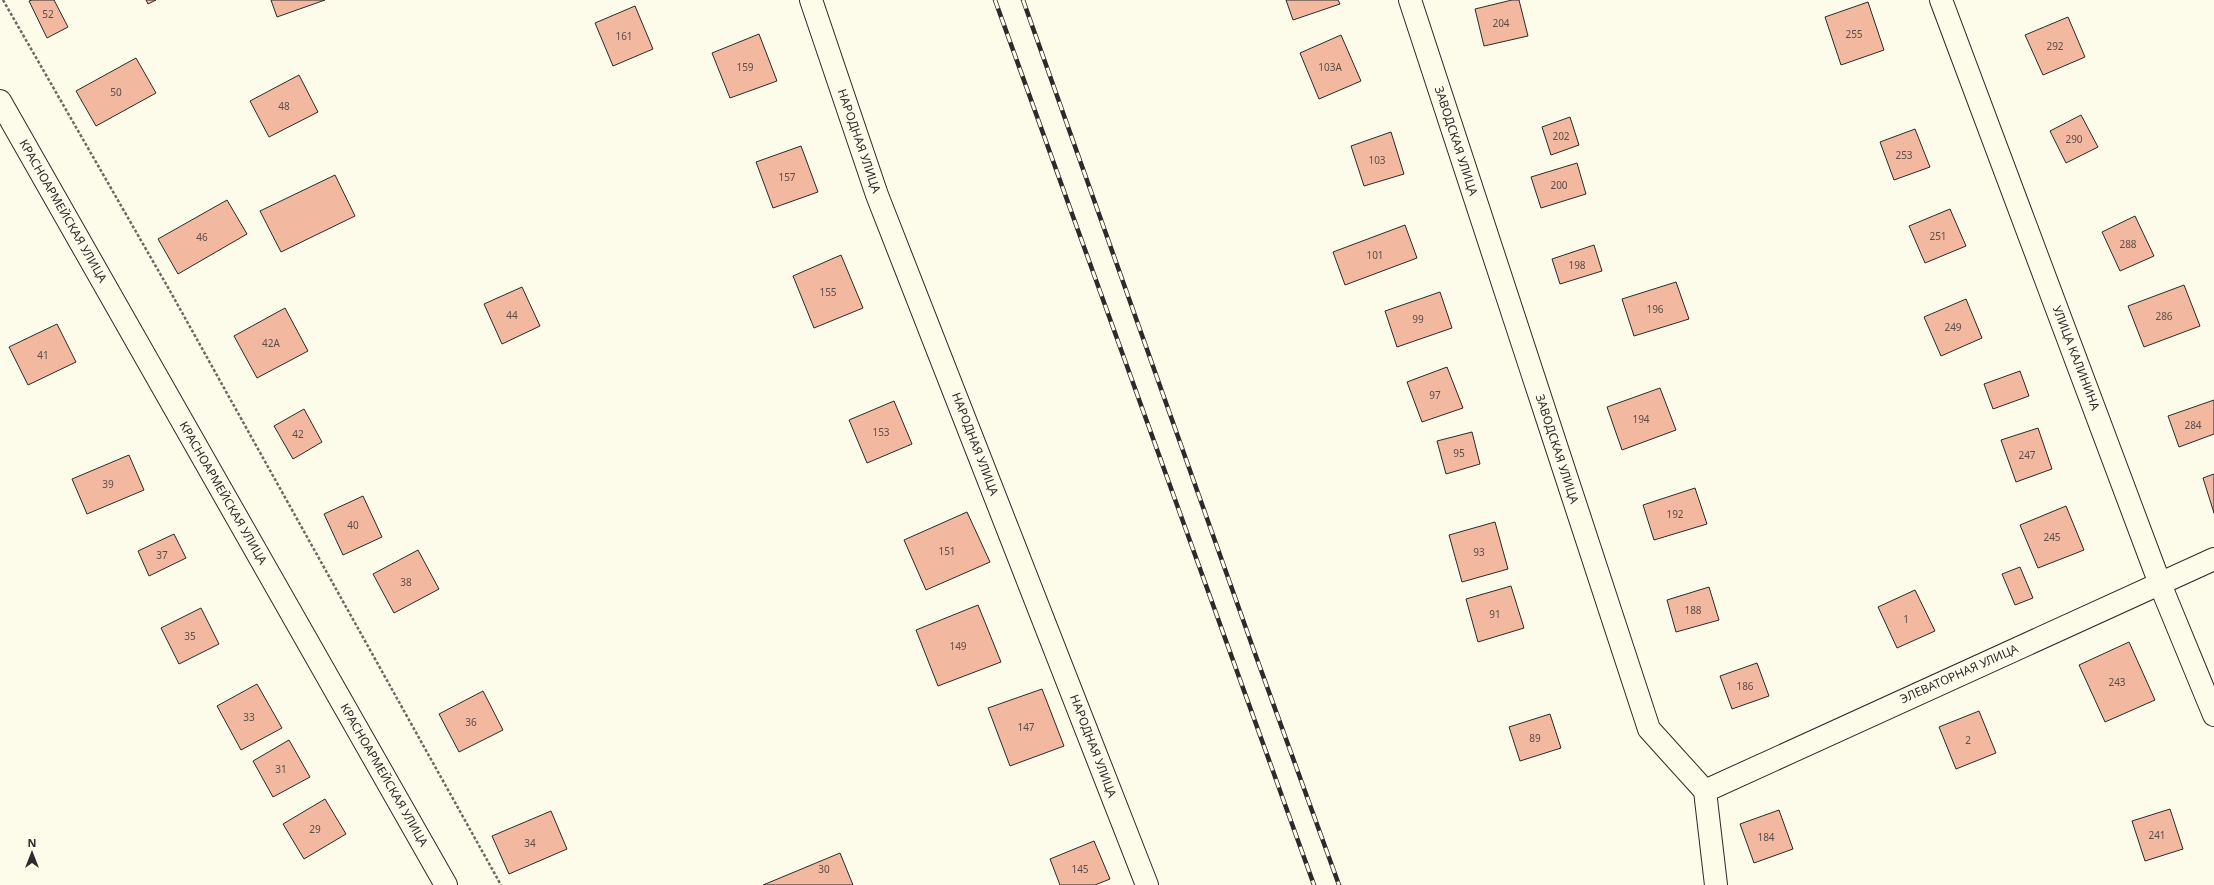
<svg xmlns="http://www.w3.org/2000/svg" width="2214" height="885" font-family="'Noto Sans',sans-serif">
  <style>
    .building { fill: #f2b8a0; stroke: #2b2b2b }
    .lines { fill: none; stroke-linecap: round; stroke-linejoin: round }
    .minor-casing { stroke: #2b2b2b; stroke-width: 24 }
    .tertiary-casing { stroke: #2b2b2b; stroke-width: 24 }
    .path { stroke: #6a6964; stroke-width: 2.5; stroke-dasharray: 3 2; stroke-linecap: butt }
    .minor { stroke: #fdfbea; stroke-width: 22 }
    .tertiary { stroke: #fdfbea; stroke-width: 22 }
    .rail-casing { stroke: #2b2b2b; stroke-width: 4.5 }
    .rail { stroke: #fdfbea; stroke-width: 3; stroke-dasharray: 9; stroke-linecap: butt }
    .labels { text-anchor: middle; stroke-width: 3; stroke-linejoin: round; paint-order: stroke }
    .number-label { font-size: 10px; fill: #5d4e48 }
    .street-label { font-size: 12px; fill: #2b2b2b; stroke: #fdfbea }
  </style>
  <rect width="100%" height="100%" fill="#fdfbea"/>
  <g class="building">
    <path d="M 32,0 L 54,0 L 68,27 L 47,38 L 29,1 Z"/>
    <path d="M 146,0 L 156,0 L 148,4 Z"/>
    <path d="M 271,0 L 325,0 L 277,17 Z"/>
    <path d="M 1286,0 L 1338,0 L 1340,4 L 1293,20 Z"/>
    <path d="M 1512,0 L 1519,0 L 1528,36 L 1484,46 L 1475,9 Z"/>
    <path d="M 1868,2 L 1884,50 L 1841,65 L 1825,17 Z"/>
    <path d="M 635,6 L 653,49 L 613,66 L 595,23 Z"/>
    <path d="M 2068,17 L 2085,57 L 2043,75 L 2025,35 Z"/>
    <path d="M 759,34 L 777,81 L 730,98 L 712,53 Z"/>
    <path d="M 1341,35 L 1361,81 L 1319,99 L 1300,53 Z"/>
    <path d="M 136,58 L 156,93 L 96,126 L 76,91 Z"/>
    <path d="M 299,75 L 318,112 L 269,137 L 250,101 Z"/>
    <path d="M 2081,115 L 2098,147 L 2066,163 L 2050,131 Z"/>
    <path d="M 1570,117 L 1579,145 L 1551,155 L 1542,127 Z"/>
    <path d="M 1915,129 L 1930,167 L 1894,180 L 1880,142 Z"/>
    <path d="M 1391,132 L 1404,174 L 1364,186 L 1351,146 Z"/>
    <path d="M 801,146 L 818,192 L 773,208 L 756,162 Z"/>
    <path d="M 1577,163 L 1586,194 L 1541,208 L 1531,177 Z"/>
    <path d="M 335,175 L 355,216 L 281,252 L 260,211 Z"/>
    <path d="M 227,200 L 247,234 L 178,274 L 158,239 Z"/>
    <path d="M 1950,209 L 1966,246 L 1925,263 L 1909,226 Z"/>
    <path d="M 2135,216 L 2154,256 L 2120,271 L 2102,232 Z"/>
    <path d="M 1405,225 L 1417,258 L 1345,285 L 1333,252 Z"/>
    <path d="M 1594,245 L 1602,271 L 1560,284 L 1552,259 Z"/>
    <path d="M 841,255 L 863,308 L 814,328 L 793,276 Z"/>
    <path d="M 1676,282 L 1689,319 L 1634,336 L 1622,299 Z"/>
    <path d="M 2184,285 L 2200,326 L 2144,347 L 2128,306 Z"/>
    <path d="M 522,287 L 540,326 L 502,344 L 484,304 Z"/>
    <path d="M 1440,292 L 1452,328 L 1397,347 L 1385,311 Z"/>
    <path d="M 1966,299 L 1982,338 L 1941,356 L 1924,317 Z"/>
    <path d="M 285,308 L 308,351 L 257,378 L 234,336 Z"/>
    <path d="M 57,324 L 76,362 L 28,385 L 9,347 Z"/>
    <path d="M 1447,367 L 1463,408 L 1422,422 L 1407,382 Z"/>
    <path d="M 2020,371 L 2029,396 L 1993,409 L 1984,384 Z"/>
    <path d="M 1660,388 L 1676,430 L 1622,450 L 1607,407 Z"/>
    <path d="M 2214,400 L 2214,434 L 2179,447 L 2168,416 Z"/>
    <path d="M 894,401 L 912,444 L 867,463 L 849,420 Z"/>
    <path d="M 304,409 L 322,442 L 293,459 L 274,426 Z"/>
    <path d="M 2038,428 L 2052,469 L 2016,482 L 2001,440 Z"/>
    <path d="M 1472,432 L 1480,464 L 1446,474 L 1437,441 Z"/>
    <path d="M 129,455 L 144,490 L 87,514 L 72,479 Z"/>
    <path d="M 2214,474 L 2214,513 L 2203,478 Z"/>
    <path d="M 1695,488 L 1707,524 L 1654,540 L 1643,505 Z"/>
    <path d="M 363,496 L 382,537 L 343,555 L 324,514 Z"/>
    <path d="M 2066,506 L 2084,550 L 2038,568 L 2020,525 Z"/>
    <path d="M 967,512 L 990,562 L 926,590 L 904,540 Z"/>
    <path d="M 1495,522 L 1508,569 L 1462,582 L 1449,535 Z"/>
    <path d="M 174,534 L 186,558 L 149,576 L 138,551 Z"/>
    <path d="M 418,550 L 439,589 L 394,613 L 373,574 Z"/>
    <path d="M 2020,567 L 2033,598 L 2015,605 L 2002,574 Z"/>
    <path d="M 1511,586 L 1524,628 L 1478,642 L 1466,599 Z"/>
    <path d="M 1709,587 L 1719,620 L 1676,632 L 1667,600 Z"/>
    <path d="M 1915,590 L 1935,631 L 1897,648 L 1878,607 Z"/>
    <path d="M 978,605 L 1001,662 L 938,686 L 916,630 Z"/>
    <path d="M 201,608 L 219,644 L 179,664 L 161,628 Z"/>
    <path d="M 2129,642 L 2155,700 L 2105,722 L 2079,665 Z"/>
    <path d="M 1757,663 L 1769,696 L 1732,709 L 1720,676 Z"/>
    <path d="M 257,684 L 282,728 L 241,750 L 217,706 Z"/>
    <path d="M 1042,689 L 1064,746 L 1010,766 L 988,708 Z"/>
    <path d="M 483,691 L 503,730 L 459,752 L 439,714 Z"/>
    <path d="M 1979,711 L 1996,753 L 1956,769 L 1939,727 Z"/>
    <path d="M 1550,714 L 1561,748 L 1520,761 L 1509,727 Z"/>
    <path d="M 289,740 L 310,777 L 273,797 L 253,761 Z"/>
    <path d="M 325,799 L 346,834 L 304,859 L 283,824 Z"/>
    <path d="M 2170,809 L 2183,849 L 2145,861 L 2132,821 Z"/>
    <path d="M 1779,810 L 1793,849 L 1754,863 L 1740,824 Z"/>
    <path d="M 551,811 L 567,849 L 509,874 L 492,836 Z"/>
    <path d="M 1094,841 L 1110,879 L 1095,885 L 1060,885 L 1050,859 Z"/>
    <path d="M 840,853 L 853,885 L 763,885 Z"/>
  </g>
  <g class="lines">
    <defs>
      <g id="minor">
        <path d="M 811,0 L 877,195 L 1147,885"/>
        <path d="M 1410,0 L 1649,729 L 1705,791 L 1716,885"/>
        <path d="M 1941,0 L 2160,584 L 2214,715"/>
        <path d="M 1705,791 L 2214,559"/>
      </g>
      <path id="tertiary" d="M 0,101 L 446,885"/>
    </defs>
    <use href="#minor" class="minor-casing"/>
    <use href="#tertiary" class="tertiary-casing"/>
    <path class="path" d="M 3,0 L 170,291 L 501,885"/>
    <use href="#minor" class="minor"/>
    <use href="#tertiary" class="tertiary"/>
    <defs>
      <g id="rail">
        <path d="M 995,0 L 1314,885"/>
        <path d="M 1023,0 L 1253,648 L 1339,885"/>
      </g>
    </defs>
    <use href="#rail" class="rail-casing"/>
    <use href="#rail" class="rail"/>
  </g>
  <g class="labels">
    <g class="number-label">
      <text x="48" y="18">52</text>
      <text x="1501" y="27">204</text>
      <text x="1854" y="38">255</text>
      <text x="624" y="40">161</text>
      <text x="2055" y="50">292</text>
      <text x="745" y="71">159</text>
      <text x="1330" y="71">103А</text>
      <text x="116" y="96">50</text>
      <text x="284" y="110">48</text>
      <text x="1561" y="140">202</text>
      <text x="2074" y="143">290</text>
      <text x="1904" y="159">253</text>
      <text x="1377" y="164">103</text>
      <text x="787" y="181">157</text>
      <text x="1559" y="189">200</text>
      <text x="1938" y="240">251</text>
      <text x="202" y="241">46</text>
      <text x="2128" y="248">288</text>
      <text x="1375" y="259">101</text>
      <text x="1577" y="269">198</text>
      <text x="828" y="296">155</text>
      <text x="1655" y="313">196</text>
      <text x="512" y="319">44</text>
      <text x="2164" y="320">286</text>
      <text x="1418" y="323">99</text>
      <text x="1953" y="331">249</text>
      <text x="271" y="347">42А</text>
      <text x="43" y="359">41</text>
      <text x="1435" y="399">97</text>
      <text x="1641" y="423">194</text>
      <text x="2193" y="429">284</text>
      <text x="881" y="436">153</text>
      <text x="298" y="438">42</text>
      <text x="1459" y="457">95</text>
      <text x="2027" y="459">247</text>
      <text x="108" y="488">39</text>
      <text x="1675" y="518">192</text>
      <text x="353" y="529">40</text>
      <text x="2052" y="541">245</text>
      <text x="947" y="555">151</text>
      <text x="1479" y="556">93</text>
      <text x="162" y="559">37</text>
      <text x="406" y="586">38</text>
      <text x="1693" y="614">188</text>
      <text x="1495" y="618">91</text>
      <text x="1906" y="623">1</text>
      <text x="190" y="640">35</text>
      <text x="958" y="650">149</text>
      <text x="2117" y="686">243</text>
      <text x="1745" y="690">186</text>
      <text x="249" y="721">33</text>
      <text x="471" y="726">36</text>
      <text x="1026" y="731">147</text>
      <text x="1535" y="742">89</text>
      <text x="1968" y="744">2</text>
      <text x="281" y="773">31</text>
      <text x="315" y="833">29</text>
      <text x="2157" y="839">241</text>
      <text x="1766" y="841">184</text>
      <text x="530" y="847">34</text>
      <text x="824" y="873">30</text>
      <text x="1080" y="873">145</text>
    </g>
    <g class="street-label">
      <text transform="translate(859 141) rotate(71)" y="4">НАРОДНАЯ УЛИЦА</text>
      <text transform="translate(1456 141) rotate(72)" y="4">ЗАВОДСКАЯ УЛИЦА</text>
      <text transform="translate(63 211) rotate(60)" y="4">КРАСНОАРМЕЙСКАЯ УЛИЦА</text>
      <text transform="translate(2076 358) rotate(69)" y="4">УЛИЦА КАЛИНИНА</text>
      <text transform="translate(975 444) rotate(69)" y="4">НАРОДНАЯ УЛИЦА</text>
      <text transform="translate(1557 449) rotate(72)" y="4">ЗАВОДСКАЯ УЛИЦА</text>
      <text transform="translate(223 493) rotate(60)" y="4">КРАСНОАРМЕЙСКАЯ УЛИЦА</text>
      <text transform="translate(1959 674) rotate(-24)" y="4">ЭЛЕВАТОРНАЯ УЛИЦА</text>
      <text transform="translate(1093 746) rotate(69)" y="4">НАРОДНАЯ УЛИЦА</text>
      <text transform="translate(384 775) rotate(60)" y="4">КРАСНОАРМЕЙСКАЯ УЛИЦА</text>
    </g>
  </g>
  <g transform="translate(32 853)" stroke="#fdfbea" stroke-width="3" paint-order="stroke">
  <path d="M0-3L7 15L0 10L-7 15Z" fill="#2b2b2b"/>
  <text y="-6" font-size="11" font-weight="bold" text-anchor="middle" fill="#2b2b2b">N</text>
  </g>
</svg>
